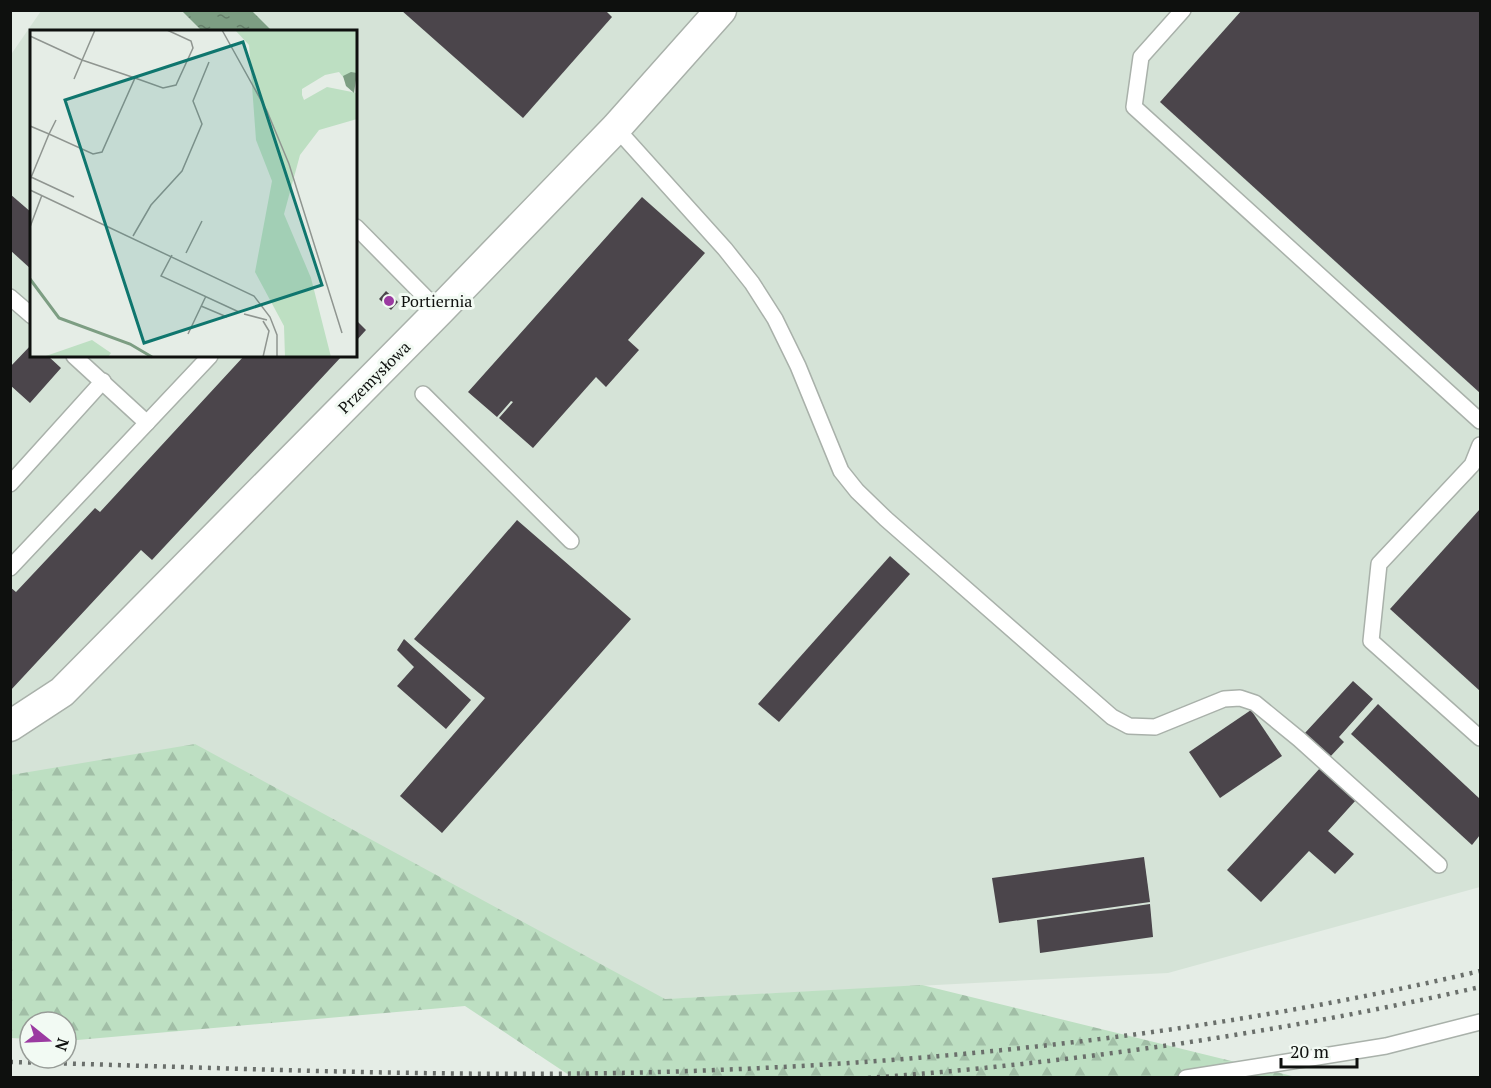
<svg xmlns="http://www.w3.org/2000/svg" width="1491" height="1088" font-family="'PT Serif',serif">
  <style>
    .built { fill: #d5e3d7; fill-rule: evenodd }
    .forest { fill: url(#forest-firs) }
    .water { fill: url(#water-ripples) }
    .building { fill: #4b454b }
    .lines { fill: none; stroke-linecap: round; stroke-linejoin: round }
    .service-casing { stroke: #a9b1aa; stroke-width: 18 }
    .minor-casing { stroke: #a9b1aa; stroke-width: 33 }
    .service { stroke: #fff; stroke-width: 15 }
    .minor { stroke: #fff; stroke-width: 30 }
    .rail { stroke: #6a6f6b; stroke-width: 4.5; stroke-dasharray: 3 6; stroke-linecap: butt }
    .poi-dot { fill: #9b3aa1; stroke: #f2faf3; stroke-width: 2 }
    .labels { text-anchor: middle; stroke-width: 6; stroke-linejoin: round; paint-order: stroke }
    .poi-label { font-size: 16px; fill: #0e100e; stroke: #f2faf3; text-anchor: start }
    .street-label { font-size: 16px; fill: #0e100e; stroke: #f2faf3 }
    .inset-river { fill: none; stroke: #7d9e83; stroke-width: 3 }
    .inset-road { fill: none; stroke: #8f9590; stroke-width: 1.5 }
    .view { fill: #0f766e; fill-opacity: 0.15; stroke: #0f766e; stroke-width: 3 }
    .inset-edge { fill: none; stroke: #0e100e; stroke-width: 3 }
  </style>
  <defs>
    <pattern id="forest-firs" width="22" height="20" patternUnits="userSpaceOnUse" patternTransform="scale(1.5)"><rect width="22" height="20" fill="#bddfc2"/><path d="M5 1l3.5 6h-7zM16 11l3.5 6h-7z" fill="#a1bea6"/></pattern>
    <pattern id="water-ripples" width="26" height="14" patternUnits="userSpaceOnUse" patternTransform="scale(1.5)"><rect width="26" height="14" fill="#7d9e83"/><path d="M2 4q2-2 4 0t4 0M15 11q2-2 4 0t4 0" fill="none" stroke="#657f6a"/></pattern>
  </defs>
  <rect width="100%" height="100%" fill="#e5ede6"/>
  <path class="built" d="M 41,11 L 1480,11 L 1480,887 L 1168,973 L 665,999 L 11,986 L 10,56 ZM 32,32 L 356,32 L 356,356 L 32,356 Z"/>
  <path class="forest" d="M 195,744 L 665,999 L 922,985 L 1296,1077 L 572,1077 L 465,1006 L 66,1041 L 66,1022 L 30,1022 L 30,1039 L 11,1038 L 11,775 Z"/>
  <path class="water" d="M 182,11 L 252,11 L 272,31 L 202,31 Z"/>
  <g class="building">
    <path d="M 401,10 L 605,10 L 612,17 L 523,118 Z"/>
    <path d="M 1242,10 L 1480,10 L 1480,393 L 1160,102 Z"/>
    <path d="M 10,194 L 32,213 L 32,270 L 10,250 Z"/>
    <path d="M 642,197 L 705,253 L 628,340 L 639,350 L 606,387 L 596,377 L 533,448 L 499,418 L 513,402 L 511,401 L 497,417 L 468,392 Z"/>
    <path d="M 386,291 L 398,302 L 391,310 L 379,299 Z"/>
    <path d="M 356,320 L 366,330 L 356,341 Z"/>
    <path d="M 32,344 L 32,356 L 48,356 L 61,368 L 30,403 L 10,385 L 10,367 Z"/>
    <path d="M 244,356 L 342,356 L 152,560 L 141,550 L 10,691 L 10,587 L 16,592 L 95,508 L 100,512 Z"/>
    <path d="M 1480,509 L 1480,691 L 1390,609 Z"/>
    <path d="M 517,520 L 631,619 L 442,833 L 400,796 L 485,698 L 414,639 Z"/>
    <path d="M 890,556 L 910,574 L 779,722 L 758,704 Z"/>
    <path d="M 404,639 L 471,700 L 446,729 L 397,686 L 414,667 L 397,650 Z"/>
    <path d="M 1353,681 L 1373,699 L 1339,737 L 1344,742 L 1329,758 L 1304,734 Z"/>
    <path d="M 1378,704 L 1480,799 L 1480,835 L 1472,845 L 1351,734 Z"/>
    <path d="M 1251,710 L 1282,756 L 1220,798 L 1189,752 Z"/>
    <path d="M 1321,767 L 1356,800 L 1328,831 L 1354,854 L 1335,874 L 1309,851 L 1261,902 L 1227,870 Z"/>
    <path d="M 1144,857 L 1150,902 L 999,923 L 992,878 Z"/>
    <path d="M 1150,904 L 1153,937 L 1040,953 L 1037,920 Z"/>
  </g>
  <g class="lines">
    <defs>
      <g id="service">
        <path d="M 1183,10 L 1141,57 L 1134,107 L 1480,421"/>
        <path d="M 616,128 L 725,249 L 752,283 L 775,319 L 798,366 L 841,471 L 857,491 L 886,519 L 1112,717 L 1129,726 L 1155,727 L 1224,699 L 1240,698 L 1255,703 L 1299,739 L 1439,865"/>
        <path d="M 356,227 L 439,311"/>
        <path d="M 10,297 L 32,316"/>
        <path d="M 74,356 L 147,423"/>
        <path d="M 423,394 L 571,541"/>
        <path d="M 1480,445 L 1472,465 L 1379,564 L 1371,641 L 1480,738"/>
        <path d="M 10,484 L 103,381"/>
        <path d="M 10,568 L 210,356"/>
        <path d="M 1186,1078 L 1386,1046 L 1480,1022"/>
      </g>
      <path id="minor" d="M 10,726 L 62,692 L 439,311 L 616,128 L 721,10"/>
    </defs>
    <use href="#service" class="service-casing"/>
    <use href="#minor" class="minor-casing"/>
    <use href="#service" class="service"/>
    <use href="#minor" class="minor"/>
    <g class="rail">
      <path d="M 10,1062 C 245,1068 481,1080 716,1070 C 973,1060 1230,1030 1480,971"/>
      <path d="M 868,1078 C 1074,1063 1279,1033 1480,987"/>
    </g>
  </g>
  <circle class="poi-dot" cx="389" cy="301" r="6"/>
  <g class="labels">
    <g class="poi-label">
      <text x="401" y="307">Portiernia</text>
    </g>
    <g class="street-label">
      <text transform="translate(374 377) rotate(-45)" y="6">Przemysłowa</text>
    </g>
  </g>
  <g transform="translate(30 30)">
    <rect width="327" height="327" fill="#e5ede6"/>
    <path d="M 205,0 L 327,0 L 327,50 L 318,53 L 309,42 L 295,45 L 272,59 L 272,65 L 274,70 L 297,57 L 327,63 L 327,89 L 289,100 L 270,125 L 254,184 L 281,248 L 301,327 L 255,327 L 254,296 L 225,242 L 242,151 L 226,110 L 219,15 ZM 62,310 L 81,323 L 78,327 L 13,327 Z" fill="#bddfc2"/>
    <path d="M 321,42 L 327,43 L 324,63 L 316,56 L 313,46 Z" fill="#7d9e83"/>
    <path class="inset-river" d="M 0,249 L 29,288 L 100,314 L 122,327"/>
    <path class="inset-road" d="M 192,0 L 237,81 L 259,134 L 312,303M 0,6 L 52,30 L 105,48M 44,49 L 65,0M 0,96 L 19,104 L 26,90M 1,147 L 44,167M 0,150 L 19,104 L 63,124 L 72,122 L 105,48 L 133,58 L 146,55 L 163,18 L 161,11 L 137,0M 0,160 L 224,266 L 240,287 L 247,305 L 247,327M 0,197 L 12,165M 103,206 L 121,175 L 152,141 L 172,94 L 163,71 L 179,32M 156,223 L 172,191M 142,225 L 131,246 L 209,282M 171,276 L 197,287M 214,284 L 237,290M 158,304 L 176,266M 233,327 L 239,301 L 233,291"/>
    <path class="view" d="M 213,12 L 292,255 L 114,313 L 35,70 Z"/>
    <rect width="327" height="327" class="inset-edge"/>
  </g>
  <rect width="1491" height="1088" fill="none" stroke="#0e100e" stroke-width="24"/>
  <g transform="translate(48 1040) rotate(108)"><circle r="28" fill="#f2faf3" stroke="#979c97" stroke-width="1.5"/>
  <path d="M0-4.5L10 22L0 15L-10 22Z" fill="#9b3aa1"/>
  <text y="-9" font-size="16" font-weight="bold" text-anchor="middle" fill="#0e100e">N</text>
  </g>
  <path d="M1281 1058v9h76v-9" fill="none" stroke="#0e100e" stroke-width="3"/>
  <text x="1290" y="1058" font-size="18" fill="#0e100e" stroke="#f2faf3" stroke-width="4.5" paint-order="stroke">20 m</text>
</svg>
